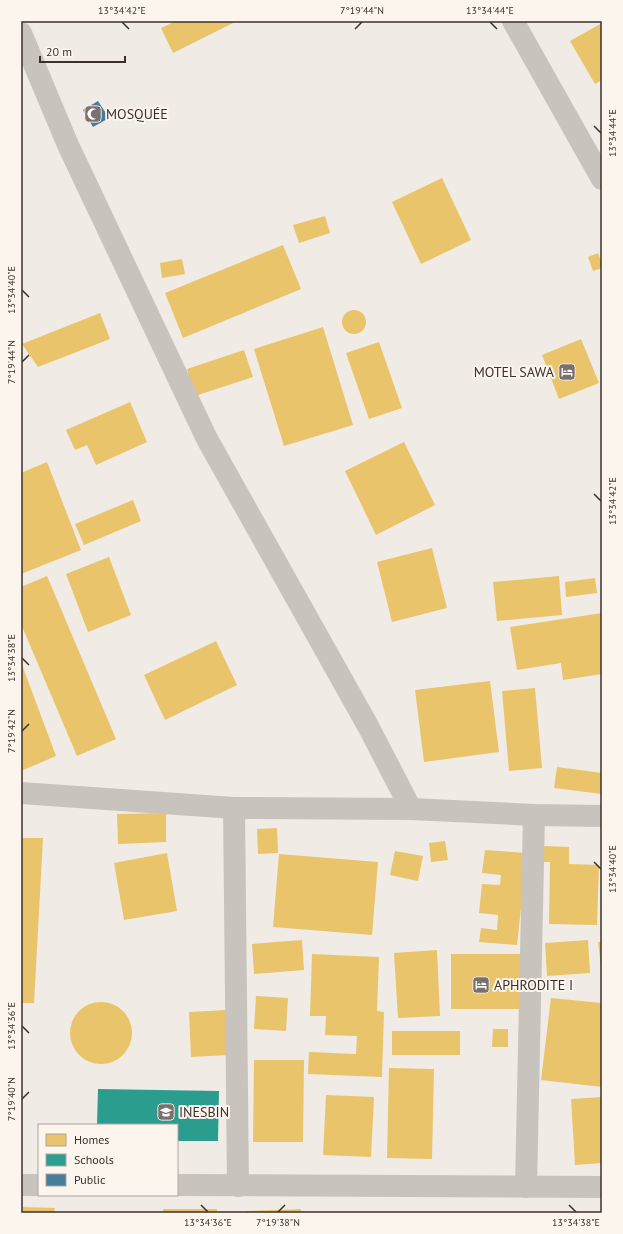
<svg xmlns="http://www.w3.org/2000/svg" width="623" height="1234" font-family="'PT Sans',sans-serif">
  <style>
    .homes { fill: #e9c46a }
    .schools { fill: #2a9d8f }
    .public { fill: #457b9d }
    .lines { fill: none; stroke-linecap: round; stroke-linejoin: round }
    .street { stroke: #c9c3be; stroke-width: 22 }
    .ticks { fill: none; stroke: #3b302b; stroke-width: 1.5 }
    .labels { text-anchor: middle; stroke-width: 4; stroke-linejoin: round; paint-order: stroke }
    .poi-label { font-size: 14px; fill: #3b302b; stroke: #fbf5ee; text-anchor: start }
    .neatline { fill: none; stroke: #3b302b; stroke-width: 1.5 }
    .ticks-label { font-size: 10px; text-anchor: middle; fill: #3b302b }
  </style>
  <rect width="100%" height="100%" fill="#f0ebe5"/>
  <g class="homes">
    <path d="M 176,21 L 234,21 L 235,22 L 173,53 L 161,28 Z"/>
    <path d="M 602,23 L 602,80 L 595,84 L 570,41 Z"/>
    <path d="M 442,178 L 471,240 L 421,264 L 392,202 Z"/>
    <path d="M 325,216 L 330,233 L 299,243 L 293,225 Z"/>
    <path d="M 283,245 L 301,289 L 183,338 L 165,293 Z"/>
    <path d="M 598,253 L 602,263 L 602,268 L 593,271 L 588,257 Z"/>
    <path d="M 182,259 L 185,274 L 162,278 L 160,263 Z"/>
    <circle cx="354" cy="322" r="12"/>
    <path d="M 100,313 L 110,339 L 38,367 L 22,344 Z"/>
    <path d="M 323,327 L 353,425 L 284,446 L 254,349 Z"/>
    <path d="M 581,339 L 599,383 L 559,399 L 542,355 Z"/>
    <path d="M 379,342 L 402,408 L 369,419 L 346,353 Z"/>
    <path d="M 244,350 L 253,377 L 195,396 L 187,369 Z"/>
    <path d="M 130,402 L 147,442 L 96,465 L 87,445 L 75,450 L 66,430 Z"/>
    <path d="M 404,442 L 435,505 L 376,535 L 345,471 Z"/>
    <path d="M 47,462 L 81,550 L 21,574 L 21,473 Z"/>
    <path d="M 133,500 L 141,521 L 84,545 L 75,524 Z"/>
    <path d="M 432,548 L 447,608 L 392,622 L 377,562 Z"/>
    <path d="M 109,557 L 131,615 L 88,632 L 66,574 Z"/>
    <path d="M 47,576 L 116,739 L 77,756 L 21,624 L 21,587 Z"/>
    <path d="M 559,576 L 562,615 L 497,621 L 493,582 Z"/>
    <path d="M 595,578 L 597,593 L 566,597 L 565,582 Z"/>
    <path d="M 602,613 L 602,674 L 563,680 L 561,663 L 517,670 L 510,627 Z"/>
    <path d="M 216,641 L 237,685 L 165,720 L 144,675 Z"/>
    <path d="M 21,662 L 56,756 L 21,771 Z"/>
    <path d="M 490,681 L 499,752 L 424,762 L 415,690 Z"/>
    <path d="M 535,688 L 542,768 L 509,771 L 502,691 Z"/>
    <path d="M 557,767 L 602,773 L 602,794 L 554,788 Z"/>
    <path d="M 166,813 L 166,842 L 118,844 L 117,814 Z"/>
    <path d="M 277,828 L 278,853 L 258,854 L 257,829 Z"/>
    <path d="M 21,838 L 43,838 L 34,1003 L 21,1003 Z"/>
    <path d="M 445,841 L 448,860 L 431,862 L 429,843 Z"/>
    <path d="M 544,846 L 569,847 L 569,864 L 599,865 L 597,925 L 549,924 L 550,862 L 544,862 Z"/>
    <path d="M 485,850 L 527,853 L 517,945 L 479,942 L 481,928 L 497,930 L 498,915 L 479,913 L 482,884 L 500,885 L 501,875 L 482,873 Z"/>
    <path d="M 395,851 L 423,856 L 418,881 L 390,875 Z"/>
    <path d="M 167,853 L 177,911 L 124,920 L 114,863 Z"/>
    <path d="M 279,854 L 378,862 L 372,935 L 273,927 Z"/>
    <path d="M 302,940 L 304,970 L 254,974 L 252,944 Z"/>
    <path d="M 588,940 L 590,973 L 547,976 L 545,943 Z"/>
    <path d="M 598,942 L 602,942 L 602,966 L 601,966 Z"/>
    <path d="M 437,950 L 440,1016 L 398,1018 L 394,953 Z"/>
    <path d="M 312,954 L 379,957 L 377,1011 L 384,1012 L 382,1077 L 308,1074 L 309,1052 L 356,1054 L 357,1036 L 325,1035 L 326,1016 L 310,1016 Z"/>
    <rect x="451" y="954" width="74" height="55"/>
    <path d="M 256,996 L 288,998 L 286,1031 L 254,1029 Z"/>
    <path d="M 551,998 L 602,1003 L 602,1087 L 541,1080 Z"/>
    <circle cx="101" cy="1033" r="31"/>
    <path d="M 227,1010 L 229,1055 L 191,1057 L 189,1012 Z"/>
    <path d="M 493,1029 L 508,1029 L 508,1047 L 492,1047 Z"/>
    <rect x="392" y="1031" width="68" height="24"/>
    <path d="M 254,1060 L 304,1060 L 303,1142 L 253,1142 Z"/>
    <path d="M 389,1068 L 434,1069 L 432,1159 L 387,1158 Z"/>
    <path d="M 326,1095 L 374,1097 L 371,1157 L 323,1155 Z"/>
    <path d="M 602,1097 L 602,1163 L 575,1165 L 571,1099 Z"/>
    <path d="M 21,1207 L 55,1208 L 54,1213 L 21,1213 Z"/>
    <rect x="163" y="1209" width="54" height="4"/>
    <path d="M 301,1209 L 301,1213 L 246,1213 L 246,1211 Z"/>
  </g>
  <path class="schools" d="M 98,1089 L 219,1091 L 218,1141 L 177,1141 L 177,1125 L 97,1125 Z"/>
  <path class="public" d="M 98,101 L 109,118 L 93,127 L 83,110 Z"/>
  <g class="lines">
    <g class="street">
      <path d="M 513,21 L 602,179"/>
      <path d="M 21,33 L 68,145 L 207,439 L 368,726 L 411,809"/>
      <path d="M 21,793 L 234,808 L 411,809 L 534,815 L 602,816"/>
      <path d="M 234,808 L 238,1186"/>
      <path d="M 21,1185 L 39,1185"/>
      <path d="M 177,1185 L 602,1187"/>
      <path d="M 526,1187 L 534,815"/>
    </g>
  </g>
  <path class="ticks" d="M 122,22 L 129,29M 490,22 L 497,29M 355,29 L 362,22M 594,126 L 601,133M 22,290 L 29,297M 22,362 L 29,355M 594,494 L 601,501M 22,658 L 29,665M 22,731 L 29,724M 594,862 L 601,869M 22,1026 L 29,1033M 22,1099 L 29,1092M 201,1205 L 208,1212M 569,1205 L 576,1212M 278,1212 L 285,1205"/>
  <defs>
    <symbol id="mosque-square" viewBox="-11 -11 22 22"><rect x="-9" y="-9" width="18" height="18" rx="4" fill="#7a716c" stroke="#fbf5ee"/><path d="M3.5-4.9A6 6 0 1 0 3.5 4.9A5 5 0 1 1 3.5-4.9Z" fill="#fff"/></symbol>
    <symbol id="hotel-square" viewBox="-11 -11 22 22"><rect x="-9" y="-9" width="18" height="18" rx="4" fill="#7a716c" stroke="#fbf5ee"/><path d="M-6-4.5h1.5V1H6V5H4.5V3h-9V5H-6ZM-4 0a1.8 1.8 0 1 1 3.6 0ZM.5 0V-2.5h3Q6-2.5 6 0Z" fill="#fff"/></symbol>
    <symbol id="university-square" viewBox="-11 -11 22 22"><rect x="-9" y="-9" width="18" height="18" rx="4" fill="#7a716c" stroke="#fbf5ee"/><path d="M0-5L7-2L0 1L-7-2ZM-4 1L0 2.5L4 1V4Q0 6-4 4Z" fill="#fff"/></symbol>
  </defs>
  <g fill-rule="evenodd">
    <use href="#mosque-square" x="83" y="104" width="20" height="20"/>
    <use href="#hotel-square" x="557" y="362" width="20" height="20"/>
    <use href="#hotel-square" x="471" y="975" width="20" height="20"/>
    <use href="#university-square" x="156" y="1102" width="20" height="20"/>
  </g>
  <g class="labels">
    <g class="poi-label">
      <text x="106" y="119">MOSQUÉE</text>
      <text x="554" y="377" text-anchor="end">MOTEL SAWA</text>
      <text x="494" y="990">APHRODITE I</text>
      <text x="179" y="1117">INESBIN</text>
    </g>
  </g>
  <rect width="623" height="1234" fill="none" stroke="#fbf5ee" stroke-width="44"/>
  <rect x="38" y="1124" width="140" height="72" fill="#fbf5ee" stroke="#aea6a0"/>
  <rect x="46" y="1134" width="20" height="12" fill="#e9c46a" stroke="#aea6a0"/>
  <text x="74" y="1144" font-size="12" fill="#3b302b">Homes</text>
  <rect x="46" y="1154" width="20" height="12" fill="#2a9d8f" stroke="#aea6a0"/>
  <text x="74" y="1164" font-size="12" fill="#3b302b">Schools</text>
  <rect x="46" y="1174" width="20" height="12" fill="#457b9d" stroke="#aea6a0"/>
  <text x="74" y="1184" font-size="12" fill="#3b302b">Public</text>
  <path d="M40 56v6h85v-6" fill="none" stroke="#3b302b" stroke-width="2"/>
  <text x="46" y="56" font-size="12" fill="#3b302b" stroke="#fbf5ee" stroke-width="3" paint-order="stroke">20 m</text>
  <rect x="22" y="22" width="579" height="1190" class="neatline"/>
  <g class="ticks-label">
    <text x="122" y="14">13°34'42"E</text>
    <text x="362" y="14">7°19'44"N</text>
    <text x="490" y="14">13°34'44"E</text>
    <text transform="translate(612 133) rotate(-90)" y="4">13°34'44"E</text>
    <text transform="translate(11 290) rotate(-90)" y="4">13°34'40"E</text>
    <text transform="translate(11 362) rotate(-90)" y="4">7°19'44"N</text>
    <text transform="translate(612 501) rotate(-90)" y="4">13°34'42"E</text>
    <text transform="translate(11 658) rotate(-90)" y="4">13°34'38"E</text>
    <text transform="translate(11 731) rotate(-90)" y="4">7°19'42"N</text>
    <text transform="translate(612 869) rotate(-90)" y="4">13°34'40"E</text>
    <text transform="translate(11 1026) rotate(-90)" y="4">13°34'36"E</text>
    <text transform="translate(11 1099) rotate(-90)" y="4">7°19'40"N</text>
    <text x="208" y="1226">13°34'36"E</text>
    <text x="278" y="1226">7°19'38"N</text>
    <text x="576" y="1226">13°34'38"E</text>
  </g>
</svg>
